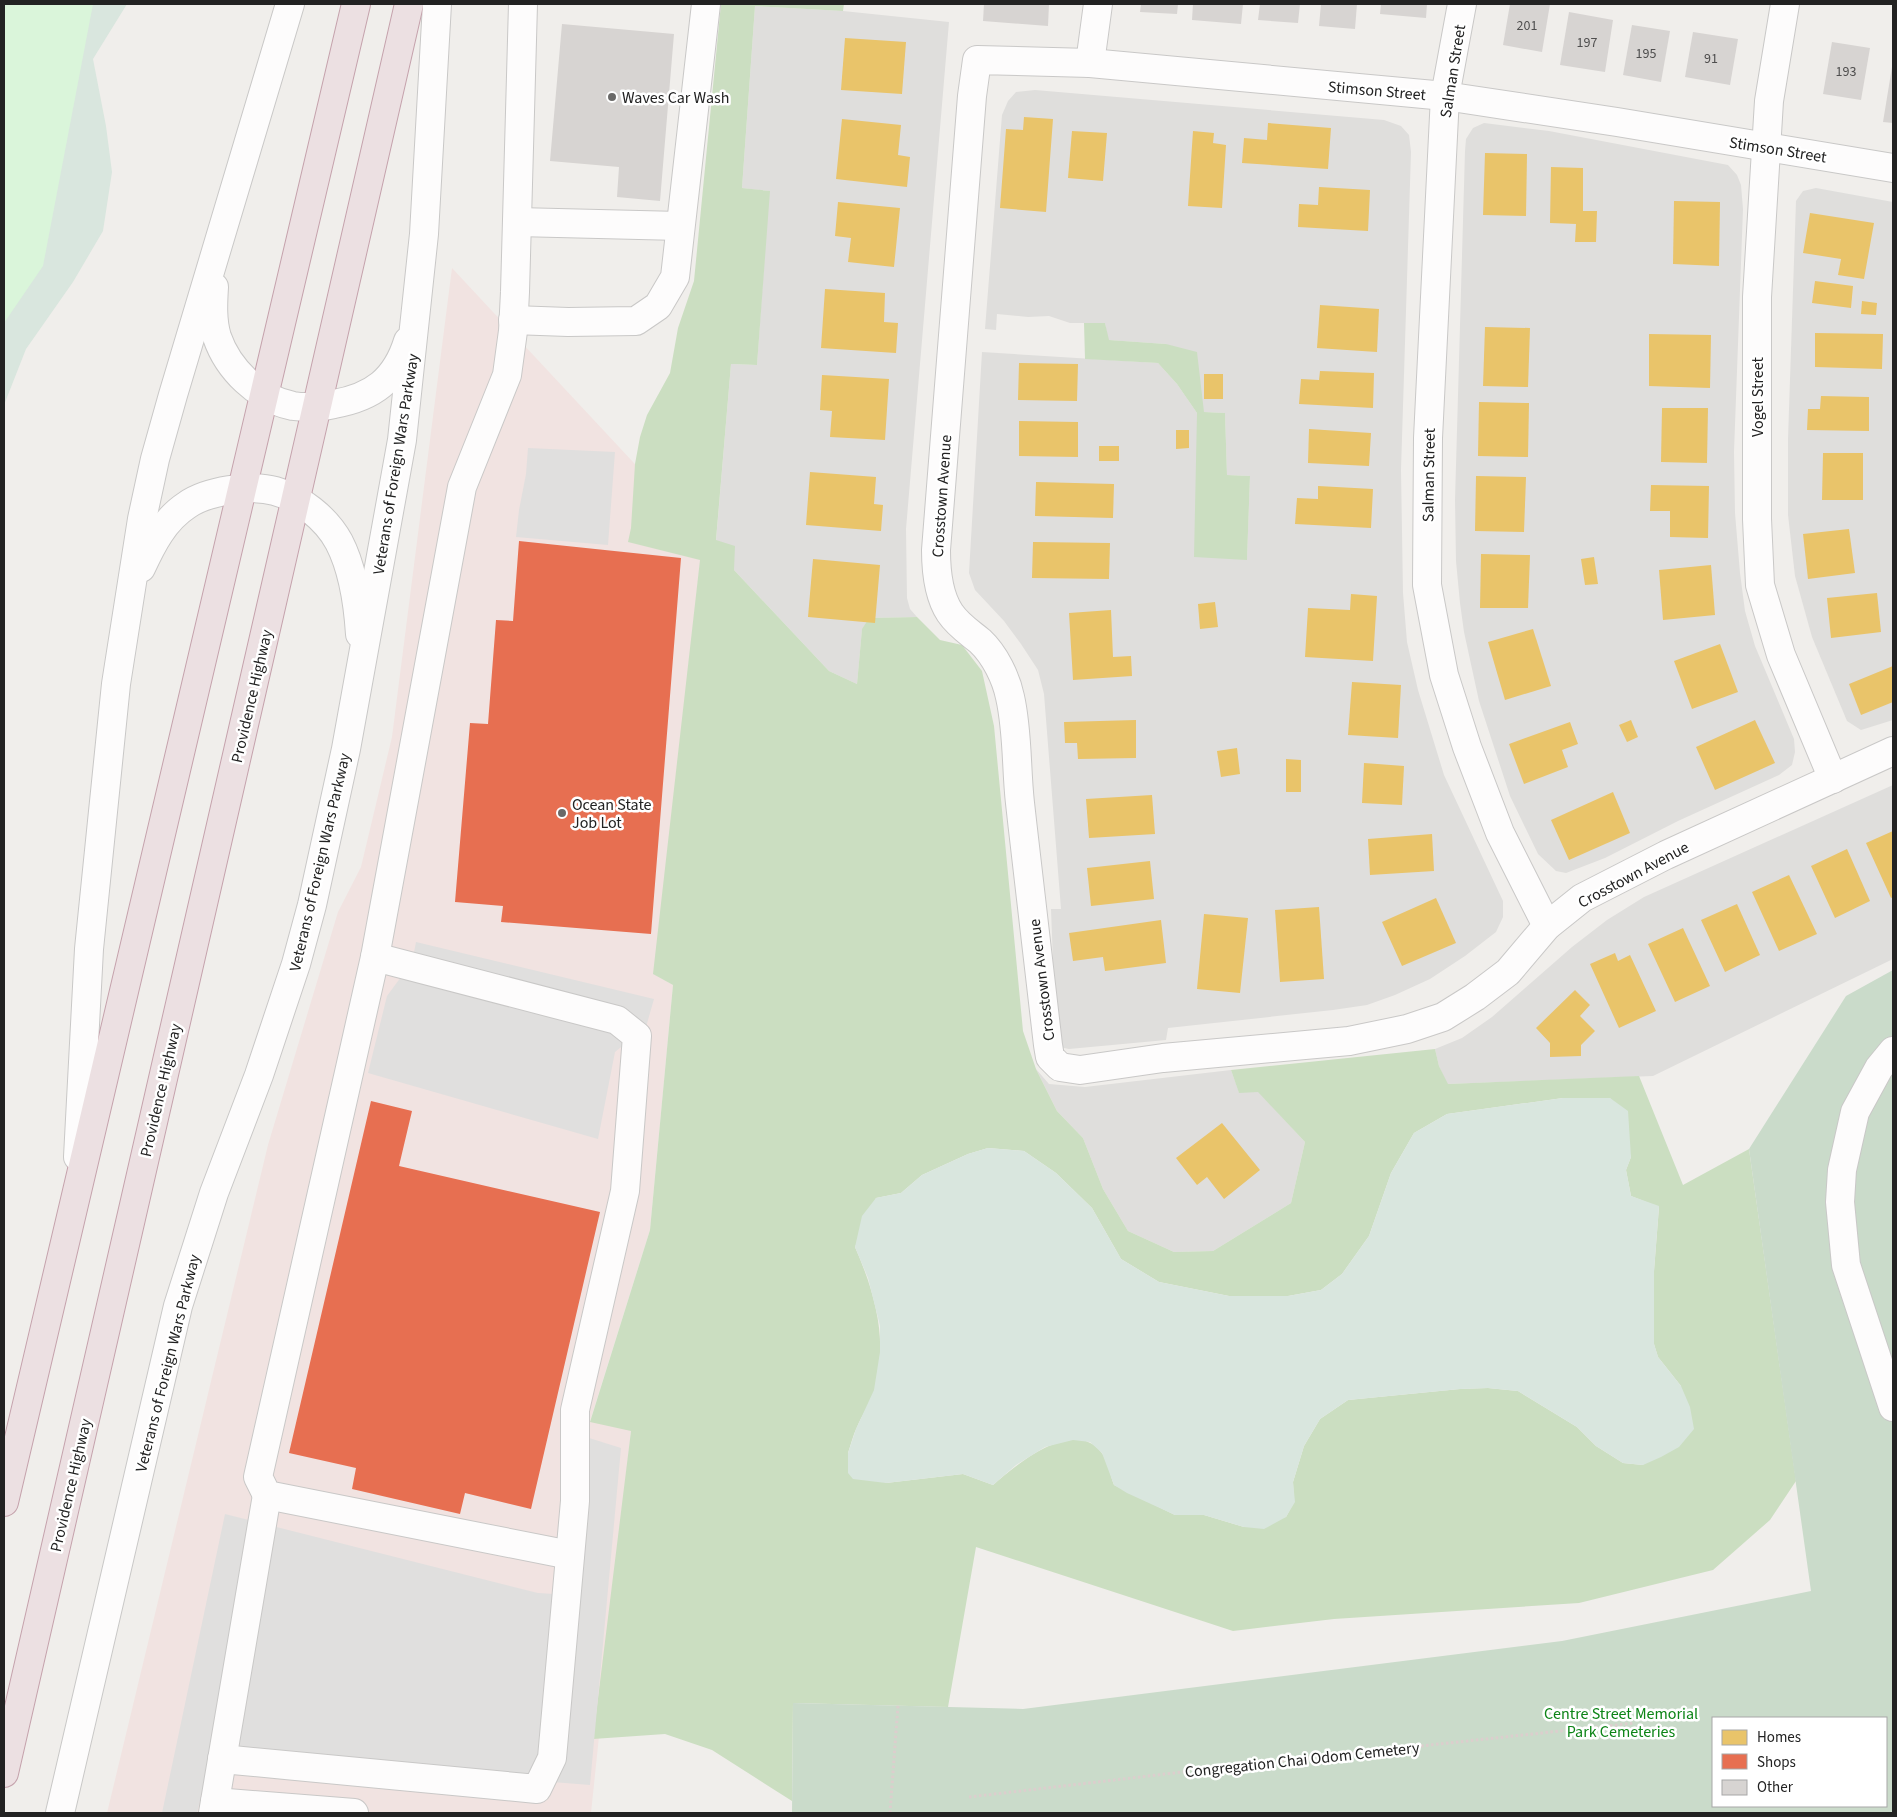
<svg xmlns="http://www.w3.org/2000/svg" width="1897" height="1817" font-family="'Source Sans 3',sans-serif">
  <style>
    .residential { fill: #dfdedc }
    .commercial { fill: #f1e3e1 }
    .forest { fill: #cbdec1; fill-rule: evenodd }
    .wetland { fill: #d9e6de }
    .cemetery { fill: #cadbca; fill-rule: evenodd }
    .park { fill: #daf5da }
    .parking { fill: #e0dfde }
    .homes { fill: #e9c46a }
    .shops { fill: #e76f51 }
    .building { fill: #d7d4d2 }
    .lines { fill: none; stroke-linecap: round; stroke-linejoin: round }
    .minor-casing { stroke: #c9c8c7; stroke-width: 30 }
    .highway-casing { stroke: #c5a2ac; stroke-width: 30 }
    .path { stroke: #dccecd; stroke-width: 3; stroke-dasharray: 2.5 2.5; stroke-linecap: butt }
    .minor { stroke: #fdfcfc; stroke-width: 28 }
    .highway { stroke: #ece0e2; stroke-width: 28 }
    .poi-dot { fill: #6a6968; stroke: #fff; stroke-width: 2 }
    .labels { text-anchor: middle; stroke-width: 5; stroke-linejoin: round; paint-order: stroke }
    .number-label { font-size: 14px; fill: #4f4e4e }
    .street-label { font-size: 16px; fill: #222; stroke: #fff }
    .poi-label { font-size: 16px; fill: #222; stroke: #fff; text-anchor: start }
    .park-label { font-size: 16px; fill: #0c8416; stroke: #fff }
  </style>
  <rect width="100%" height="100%" fill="#f0eeeb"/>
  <g class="residential">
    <path d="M 755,6 L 843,11 L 949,22 L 906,529 L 907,598 L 910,609 L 917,617 L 869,618 L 862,630 L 857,684 L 829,671 L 734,570 L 716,541 L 731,364 L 757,365 L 769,191 L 742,188 Z"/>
    <path d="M 1035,90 L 1384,120 L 1401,126 L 1409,135 L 1411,152 L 1401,470 L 1403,593 L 1407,642 L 1418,690 L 1444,775 L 1503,901 L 1503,917 L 1496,932 L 1465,956 L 1430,979 L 1395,995 L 1367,1005 L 1333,1010 L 1168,1028 L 1166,1040 L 1069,1049 L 1060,1047 L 1056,1042 L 1051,909 L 1061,909 L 1044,694 L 1038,670 L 1021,644 L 1004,621 L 975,590 L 969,573 L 982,352 L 1158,363 L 1177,384 L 1197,413 L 1197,459 L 1231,558 L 1247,559 L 1250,476 L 1227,475 L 1225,413 L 1204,412 L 1166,344 L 1108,340 L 1105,323 L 1070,323 L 1049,316 L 1028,317 L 997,314 L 996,330 L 985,329 L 1002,115 L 1008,101 L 1016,92 Z"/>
    <path d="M 1484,123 L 1549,131 L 1728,165 L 1737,175 L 1741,185 L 1743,209 L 1734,452 L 1735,513 L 1740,573 L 1745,611 L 1755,646 L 1794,739 L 1795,752 L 1792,765 L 1779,775 L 1678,821 L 1605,858 L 1566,873 L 1556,871 L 1538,854 L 1510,796 L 1479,701 L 1464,632 L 1460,603 L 1456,561 L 1455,500 L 1465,151 L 1466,139 L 1473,128 Z"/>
    <path d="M 1816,188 L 1893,202 L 1893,720 L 1861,730 L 1847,721 L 1812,637 L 1795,576 L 1788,515 L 1788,439 L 1796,201 L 1803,191 Z"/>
    <path d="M 1893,785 L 1893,959 L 1653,1076 L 1447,1084 L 1439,1066 L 1435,1049 L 1462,1038 L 1492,1017 L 1572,947 L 1607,920 L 1644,897 Z"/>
    <path d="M 1036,1069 L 1049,1084 L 1085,1087 L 1231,1070 L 1239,1092 L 1258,1091 L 1305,1142 L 1291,1203 L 1213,1251 L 1174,1252 L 1128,1231 L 1103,1189 L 1083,1138 L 1057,1111 Z"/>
  </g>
  <path class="commercial" d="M 452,268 L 703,537 L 654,974 L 673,985 L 650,1230 L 590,1421 L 631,1430 L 591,1813 L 107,1813 L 268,1145 L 338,912 L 361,867 L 392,737 Z"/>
  <g class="forest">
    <path d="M 721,4 L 844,4 L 843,11 L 755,6 L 742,188 L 770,191 L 757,365 L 731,364 L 716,540 L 735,546 L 734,570 L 829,671 L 857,684 L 862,629 L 869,618 L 917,617 L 940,640 L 962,645 L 982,671 L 994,726 L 1023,1031 L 1036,1069 L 1057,1111 L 1083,1138 L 1103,1189 L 1128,1231 L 1174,1252 L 1213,1251 L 1291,1203 L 1305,1142 L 1258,1092 L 1239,1093 L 1231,1070 L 1435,1049 L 1439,1066 L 1448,1084 L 1639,1076 L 1683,1185 L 1749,1149 L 1796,1481 L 1770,1520 L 1713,1570 L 1579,1603 L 1334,1619 L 1233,1631 L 976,1547 L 948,1707 L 793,1703 L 792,1801 L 712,1750 L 665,1734 L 593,1739 L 631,1431 L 590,1422 L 650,1230 L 673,985 L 653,974 L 700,560 L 628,542 L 631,528 L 635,464 L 640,437 L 647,415 L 670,373 L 678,328 L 694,281 ZM 1563,1098 L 1610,1098 L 1631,1157 L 1626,1170 L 1631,1196 L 1659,1207 L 1654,1271 L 1654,1344 L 1658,1357 L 1681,1386 L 1643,1465 L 1623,1463 L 1596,1446 L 1577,1427 L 1518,1391 L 1488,1388 L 1460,1389 L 1348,1400 L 1320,1419 L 1304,1446 L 1293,1482 L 1294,1502 L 1286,1517 L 1244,1527 L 1204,1515 L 1175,1515 L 1114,1485 C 1110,1475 1108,1460 1101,1452 C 1073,1417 1016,1465 993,1485 L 963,1474 L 886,1483 L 848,1453 C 851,1444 853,1435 857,1427 C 862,1415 871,1402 875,1389 C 888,1339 875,1293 855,1247 L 876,1198 L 901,1193 L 922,1175 L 968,1154 L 988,1148 L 1024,1151 L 1056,1173 L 1092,1208 L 1121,1259 L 1159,1282 L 1229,1296 L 1288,1296 L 1321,1290 L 1342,1274 L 1369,1236 L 1391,1173 L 1414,1133 L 1447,1114 Z"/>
    <path d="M 1084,323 L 1105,323 L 1109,340 L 1166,344 L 1197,352 L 1204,412 L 1225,413 L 1227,475 L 1250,476 L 1247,560 L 1194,557 L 1197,413 L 1177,384 L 1158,363 L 1085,359 Z"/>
  </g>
  <g class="wetland">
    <path d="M 4,4 L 127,4 L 93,59 L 106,126 L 112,172 L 103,231 L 73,282 L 26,349 L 4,405 Z"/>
    <path d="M 1563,1098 L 1610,1098 L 1628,1111 L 1631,1157 L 1626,1170 L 1631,1196 L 1659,1206 L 1654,1271 L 1654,1344 L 1658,1357 L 1681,1386 L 1690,1407 L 1694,1429 L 1679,1447 L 1661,1457 L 1643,1465 L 1623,1463 L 1596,1446 L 1577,1427 L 1518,1391 L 1488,1388 L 1460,1389 L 1348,1400 L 1320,1419 L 1304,1446 L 1293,1482 L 1295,1502 L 1286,1517 L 1264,1529 L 1244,1527 L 1204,1515 L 1175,1515 L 1127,1493 L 1114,1485 L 1102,1453 L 1090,1442 L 1073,1440 L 1045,1447 L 1016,1465 L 993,1485 L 963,1474 L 886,1483 L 853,1479 L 848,1473 L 848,1453 L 856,1429 L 874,1390 L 880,1352 L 880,1326 L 868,1278 L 855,1247 L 862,1216 L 876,1198 L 901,1193 L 922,1175 L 968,1154 L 988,1148 L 1024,1151 L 1056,1173 L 1092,1208 L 1121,1259 L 1159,1282 L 1229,1296 L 1288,1296 L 1321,1290 L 1342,1274 L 1369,1236 L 1391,1173 L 1414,1133 L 1447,1114 Z"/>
  </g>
  <path class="cemetery" d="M 1893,970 L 1893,1813 L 792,1813 L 793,1703 L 1023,1709 L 1562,1641 L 1811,1591 L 1749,1149 L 1846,996 ZM 1713,1718 L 1886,1718 L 1886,1806 L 1713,1806 Z"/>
  <path class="park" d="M 4,4 L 93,4 L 43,266 L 4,323 Z"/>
  <g class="parking">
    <path d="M 528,448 L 615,452 L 608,545 L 516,537 L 519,510 L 526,474 Z"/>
    <path d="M 416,942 L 654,999 L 646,1027 L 615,1052 L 598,1139 L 368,1073 L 387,996 L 412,962 Z"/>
    <path d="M 586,1437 L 621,1448 L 590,1785 L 211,1755 L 197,1813 L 162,1813 L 225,1514 L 538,1593 L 571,1595 Z"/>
  </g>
  <g class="homes">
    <path d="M 845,38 L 906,42 L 902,94 L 841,90 Z"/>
    <path d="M 1024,117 L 1053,119 L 1046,212 L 1000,208 L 1006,129 L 1023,130 Z"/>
    <path d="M 842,119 L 901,125 L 898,155 L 910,157 L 907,187 L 836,179 Z"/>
    <path d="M 1268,123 L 1331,128 L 1328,169 L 1242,163 L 1244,138 L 1267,140 Z"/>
    <path d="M 1072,131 L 1107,133 L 1103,181 L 1068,178 Z"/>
    <path d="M 1193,131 L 1214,133 L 1213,143 L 1226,145 L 1222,208 L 1188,206 Z"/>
    <path d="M 1485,153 L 1527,154 L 1526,216 L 1483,215 Z"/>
    <path d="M 1551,167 L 1583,168 L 1583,211 L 1597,211 L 1596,242 L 1575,242 L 1576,224 L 1550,223 Z"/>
    <path d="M 1319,187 L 1370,190 L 1368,231 L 1298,227 L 1299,204 L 1318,205 Z"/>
    <path d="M 1674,201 L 1720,202 L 1719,266 L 1673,264 Z"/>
    <path d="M 838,202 L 900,208 L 894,267 L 848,262 L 851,238 L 835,236 Z"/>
    <path d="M 1810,213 L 1874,223 L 1864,279 L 1838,275 L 1841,259 L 1803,253 Z"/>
    <path d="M 1815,281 L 1853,286 L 1851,308 L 1812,303 Z"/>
    <path d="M 825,289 L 885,293 L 884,322 L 898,323 L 896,353 L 821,348 Z"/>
    <path d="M 1862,301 L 1877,303 L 1876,315 L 1861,314 Z"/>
    <path d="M 1320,305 L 1379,309 L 1377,352 L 1317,348 Z"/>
    <path d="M 1485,327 L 1530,328 L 1528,387 L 1483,386 Z"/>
    <path d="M 1815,333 L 1883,334 L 1882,369 L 1815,367 Z"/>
    <path d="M 1649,334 L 1711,335 L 1710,388 L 1649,386 Z"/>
    <path d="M 1019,363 L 1078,364 L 1077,401 L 1018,400 Z"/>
    <path d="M 1320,371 L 1374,373 L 1373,408 L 1299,404 L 1301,379 L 1319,380 Z"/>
    <rect x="1204" y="374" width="19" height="25"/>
    <path d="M 822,375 L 889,379 L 885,440 L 830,437 L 832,411 L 820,410 Z"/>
    <path d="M 1821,396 L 1869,397 L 1869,431 L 1807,430 L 1808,409 L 1820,409 Z"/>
    <path d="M 1479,402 L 1529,403 L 1528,457 L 1478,456 Z"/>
    <path d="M 1662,408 L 1708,408 L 1707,463 L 1661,462 Z"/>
    <path d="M 1019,421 L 1078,422 L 1078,457 L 1019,456 Z"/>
    <path d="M 1309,429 L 1371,433 L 1369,466 L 1308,463 Z"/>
    <path d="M 1176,430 L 1189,430 L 1189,448 L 1176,449 Z"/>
    <rect x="1099" y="446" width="20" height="15"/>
    <path d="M 1823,453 L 1863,453 L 1863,500 L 1822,500 Z"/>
    <path d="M 810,472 L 876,477 L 874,504 L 883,505 L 881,531 L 806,525 Z"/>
    <path d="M 1476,476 L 1526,477 L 1524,532 L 1475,531 Z"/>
    <path d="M 1036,482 L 1114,484 L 1113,518 L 1035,516 Z"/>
    <path d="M 1651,485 L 1709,486 L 1708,538 L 1670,537 L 1670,511 L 1650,511 Z"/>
    <path d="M 1318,486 L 1373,489 L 1371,528 L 1295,524 L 1297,498 L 1318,499 Z"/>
    <path d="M 1849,529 L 1855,573 L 1808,579 L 1803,534 Z"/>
    <path d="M 1033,542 L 1110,543 L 1109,579 L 1032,578 Z"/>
    <path d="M 1481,554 L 1530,555 L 1528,608 L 1480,608 Z"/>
    <path d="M 1594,557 L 1598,584 L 1585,585 L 1581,559 Z"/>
    <path d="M 813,559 L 880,565 L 875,623 L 808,617 Z"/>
    <path d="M 1711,565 L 1715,615 L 1663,620 L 1659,570 Z"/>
    <path d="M 1877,593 L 1881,632 L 1831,638 L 1827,598 Z"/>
    <path d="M 1351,594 L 1377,596 L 1373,661 L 1305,657 L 1308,608 L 1350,610 Z"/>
    <path d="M 1215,602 L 1218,627 L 1200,629 L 1198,604 Z"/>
    <path d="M 1111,610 L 1113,657 L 1131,656 L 1132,676 L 1073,680 L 1069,613 Z"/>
    <path d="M 1533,629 L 1551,686 L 1505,700 L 1488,642 Z"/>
    <path d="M 1720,644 L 1738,692 L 1692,709 L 1674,661 Z"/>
    <path d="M 1893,666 L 1893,702 L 1861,715 L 1849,684 Z"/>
    <path d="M 1352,682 L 1401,685 L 1398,738 L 1348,735 Z"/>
    <path d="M 1136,720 L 1136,758 L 1078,759 L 1077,743 L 1065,743 L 1064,722 Z"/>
    <path d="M 1631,720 L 1638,737 L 1627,742 L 1619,725 Z"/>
    <path d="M 1755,720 L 1775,763 L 1715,790 L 1696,747 Z"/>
    <path d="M 1570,722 L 1578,744 L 1562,750 L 1568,767 L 1524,784 L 1509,744 Z"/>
    <path d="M 1237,748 L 1240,774 L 1221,777 L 1217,751 Z"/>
    <path d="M 1286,759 L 1301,760 L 1301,792 L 1286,792 Z"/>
    <path d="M 1364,763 L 1404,766 L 1402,805 L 1362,803 Z"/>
    <path d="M 1613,792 L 1630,833 L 1569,860 L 1551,820 Z"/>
    <path d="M 1152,795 L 1155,834 L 1089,838 L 1086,799 Z"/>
    <path d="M 1893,831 L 1893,897 L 1891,898 L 1866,843 Z"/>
    <path d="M 1432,834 L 1434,871 L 1370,875 L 1368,839 Z"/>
    <path d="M 1847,849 L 1870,901 L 1835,918 L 1811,866 Z"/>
    <path d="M 1150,861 L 1154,899 L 1091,906 L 1087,868 Z"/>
    <path d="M 1789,875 L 1817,934 L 1779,951 L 1752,892 Z"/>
    <path d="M 1436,898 L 1456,943 L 1402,966 L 1382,922 Z"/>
    <path d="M 1737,904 L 1760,955 L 1725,972 L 1701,920 Z"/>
    <path d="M 1319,907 L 1324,979 L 1280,982 L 1275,910 Z"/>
    <path d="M 1204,914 L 1248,918 L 1240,993 L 1197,989 Z"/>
    <path d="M 1161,920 L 1166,963 L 1105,971 L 1103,957 L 1073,961 L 1069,933 Z"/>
    <path d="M 1683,928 L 1710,986 L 1675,1002 L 1648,944 Z"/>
    <path d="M 1615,953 L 1618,961 L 1630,955 L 1656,1011 L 1619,1028 L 1590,964 Z"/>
    <path d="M 1575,990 L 1590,1005 L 1580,1016 L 1595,1031 L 1581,1045 L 1581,1056 L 1550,1057 L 1550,1043 L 1536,1028 Z"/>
    <path d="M 1222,1123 L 1260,1170 L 1224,1199 L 1207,1177 L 1197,1185 L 1176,1158 Z"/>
  </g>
  <g class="shops">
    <path d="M 519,541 L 681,558 L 651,934 L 501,922 L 503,906 L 455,902 L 470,723 L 488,724 L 496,620 L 513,621 Z"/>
    <path d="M 371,1101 L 412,1111 L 399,1166 L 600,1212 L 531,1509 L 465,1493 L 460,1514 L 352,1489 L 356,1468 L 289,1453 Z"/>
  </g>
  <g class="building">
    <path d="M 984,4 L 1049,4 L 1048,26 L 983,21 Z"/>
    <path d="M 1141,4 L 1178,4 L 1177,14 L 1140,12 Z"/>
    <path d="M 1193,4 L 1243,4 L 1241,24 L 1192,20 Z"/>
    <path d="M 1260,4 L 1300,4 L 1298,23 L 1258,20 Z"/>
    <path d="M 1321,4 L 1357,4 L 1355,29 L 1319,26 Z"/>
    <path d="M 1381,4 L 1427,4 L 1426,18 L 1380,14 Z"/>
    <path d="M 1510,4 L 1550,4 L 1542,52 L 1503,45 Z"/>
    <path d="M 1569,12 L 1613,20 L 1605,72 L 1560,65 Z"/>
    <path d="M 562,24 L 674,34 L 660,201 L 617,197 L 619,167 L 550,161 Z"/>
    <path d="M 1632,25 L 1670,31 L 1661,82 L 1623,75 Z"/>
    <path d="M 1693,32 L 1738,39 L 1730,85 L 1685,77 Z"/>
    <path d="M 1832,42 L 1870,48 L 1861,100 L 1823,94 Z"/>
    <path d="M 1892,67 L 1893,67 L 1893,123 L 1883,122 Z"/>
  </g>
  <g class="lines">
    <defs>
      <g id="minor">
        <path d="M 523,4 L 515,292 L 513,331 L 507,375 L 462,487 L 375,957 L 258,1477 L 267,1495 L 570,1555"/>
        <path d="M 1462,4 L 1445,96 L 1428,438 L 1427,585 L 1444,675 L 1467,747 L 1500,833 L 1547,926"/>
        <path d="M 1785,4 L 1769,101 L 1757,297 L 1757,519 L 1760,585 L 1781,655 L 1833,779"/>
        <path d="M 1090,63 L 1098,4"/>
        <path d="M 1893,168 L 1617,122 L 1445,96 L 1090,63 L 977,60 L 972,96 L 936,550 C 936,571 938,595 950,613 C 958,625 969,632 980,641 C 995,655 1006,678 1010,697 C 1018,732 1016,768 1020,803 C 1029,884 1039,965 1048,1045 L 1050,1057 L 1060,1067 L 1080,1070 L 1163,1058 L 1349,1041 L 1407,1029 L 1443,1017 L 1475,997 L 1508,972 L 1547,926 L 1582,898 L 1666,855 L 1893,751"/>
        <path d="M 517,222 L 680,226"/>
        <path d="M 214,287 C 213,303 212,321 217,337 C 228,369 258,399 293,406 C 307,408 320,407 334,404 C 373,397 396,380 408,341"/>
        <path d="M 513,320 L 568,322 L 636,321 L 658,306 L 675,277 L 706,4"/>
        <path d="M 141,568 C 152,544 164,520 187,505 C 207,491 251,484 275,491 C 300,498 326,518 339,542 C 353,569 358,603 360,634"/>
        <path d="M 1893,1051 L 1879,1068 L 1855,1112 L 1842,1170 L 1840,1202 L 1846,1265 L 1893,1407"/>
        <path d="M 78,1157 L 89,949 L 116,684 L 142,519 L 155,459 L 173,395 L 290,4"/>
        <path d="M 222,1759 L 537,1789 L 552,1758 L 575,1501 L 575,1410 L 625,1191 L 637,1036 L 617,1020 L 375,957"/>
        <path d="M 215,1802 L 354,1813"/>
        <path d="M 60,1813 L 178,1306 L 214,1193 L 259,1075 L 296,964 L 312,905 L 346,749 L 402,440 L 424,234 L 437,4"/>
        <path d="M 213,1813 L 267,1495"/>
      </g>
      <g id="highway">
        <path d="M 4,1502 L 356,4"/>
        <path d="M 4,1773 L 409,4"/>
      </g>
    </defs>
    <use href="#minor" class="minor-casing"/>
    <use href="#highway" class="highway-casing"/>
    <g class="path">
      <path d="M 969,1797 L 1234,1766 L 1635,1723"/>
      <path d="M 890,1813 L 898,1705"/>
    </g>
    <use href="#minor" class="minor"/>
    <use href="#highway" class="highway"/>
  </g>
  <g class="poi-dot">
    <circle cx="612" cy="97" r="5"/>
    <circle cx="562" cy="813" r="5"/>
  </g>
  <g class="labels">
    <g class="number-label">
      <text x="1527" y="30">201</text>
      <text x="1587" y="47">197</text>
      <text x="1646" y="58">195</text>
      <text x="1711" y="63">91</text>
      <text x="1846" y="76">193</text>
    </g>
    <g class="street-label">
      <text transform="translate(1452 71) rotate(-81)" y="6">Salman Street</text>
      <text transform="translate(1377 90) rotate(5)" y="6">Stimson Street</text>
      <text transform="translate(1778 149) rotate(9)" y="6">Stimson Street</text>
      <text transform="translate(1757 397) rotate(-90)" y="6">Vogel Street</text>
      <text transform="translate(395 464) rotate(-81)" y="6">Veterans of Foreign Wars Parkway</text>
      <text transform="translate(1428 475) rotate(-89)" y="6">Salman Street</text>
      <text transform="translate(941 496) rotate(-86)" y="6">Crosstown Avenue</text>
      <text transform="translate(251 696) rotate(-77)" y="6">Providence Highway</text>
      <text transform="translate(319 862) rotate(-77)" y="6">Veterans of Foreign Wars Parkway</text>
      <text transform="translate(1633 874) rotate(-28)" y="6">Crosstown Avenue</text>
      <text transform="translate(1041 980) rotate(-97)" y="6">Crosstown Avenue</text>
      <text transform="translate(160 1090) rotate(-77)" y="6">Providence Highway</text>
      <text transform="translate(167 1363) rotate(-76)" y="6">Veterans of Foreign Wars Parkway</text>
      <text transform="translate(70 1485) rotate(-77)" y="6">Providence Highway</text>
      <text transform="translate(1302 1759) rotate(-6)" y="6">Congregation Chai Odom Cemetery</text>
    </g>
    <g class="poi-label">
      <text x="622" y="103">Waves Car Wash</text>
      <text x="572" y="810">Ocean State<tspan x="572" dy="18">Job Lot</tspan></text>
    </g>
    <g class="park-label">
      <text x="1621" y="1719">Centre Street Memorial<tspan x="1621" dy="18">Park Cemeteries</tspan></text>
    </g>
  </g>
  <rect width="1897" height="1817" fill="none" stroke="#222222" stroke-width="10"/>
  <rect x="1712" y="1717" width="175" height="90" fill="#ffffff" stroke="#a7a7a7"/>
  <rect x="1722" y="1730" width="25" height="15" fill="#e9c46a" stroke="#a7a7a7"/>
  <text x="1757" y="1742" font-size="15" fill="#222222">Homes</text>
  <rect x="1722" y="1754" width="25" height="15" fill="#e76f51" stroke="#a7a7a7"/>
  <text x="1757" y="1767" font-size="15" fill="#222222">Shops</text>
  <rect x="1722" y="1780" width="25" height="15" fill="#d7d4d2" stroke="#a7a7a7"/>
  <text x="1757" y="1792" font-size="15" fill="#222222">Other</text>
</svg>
